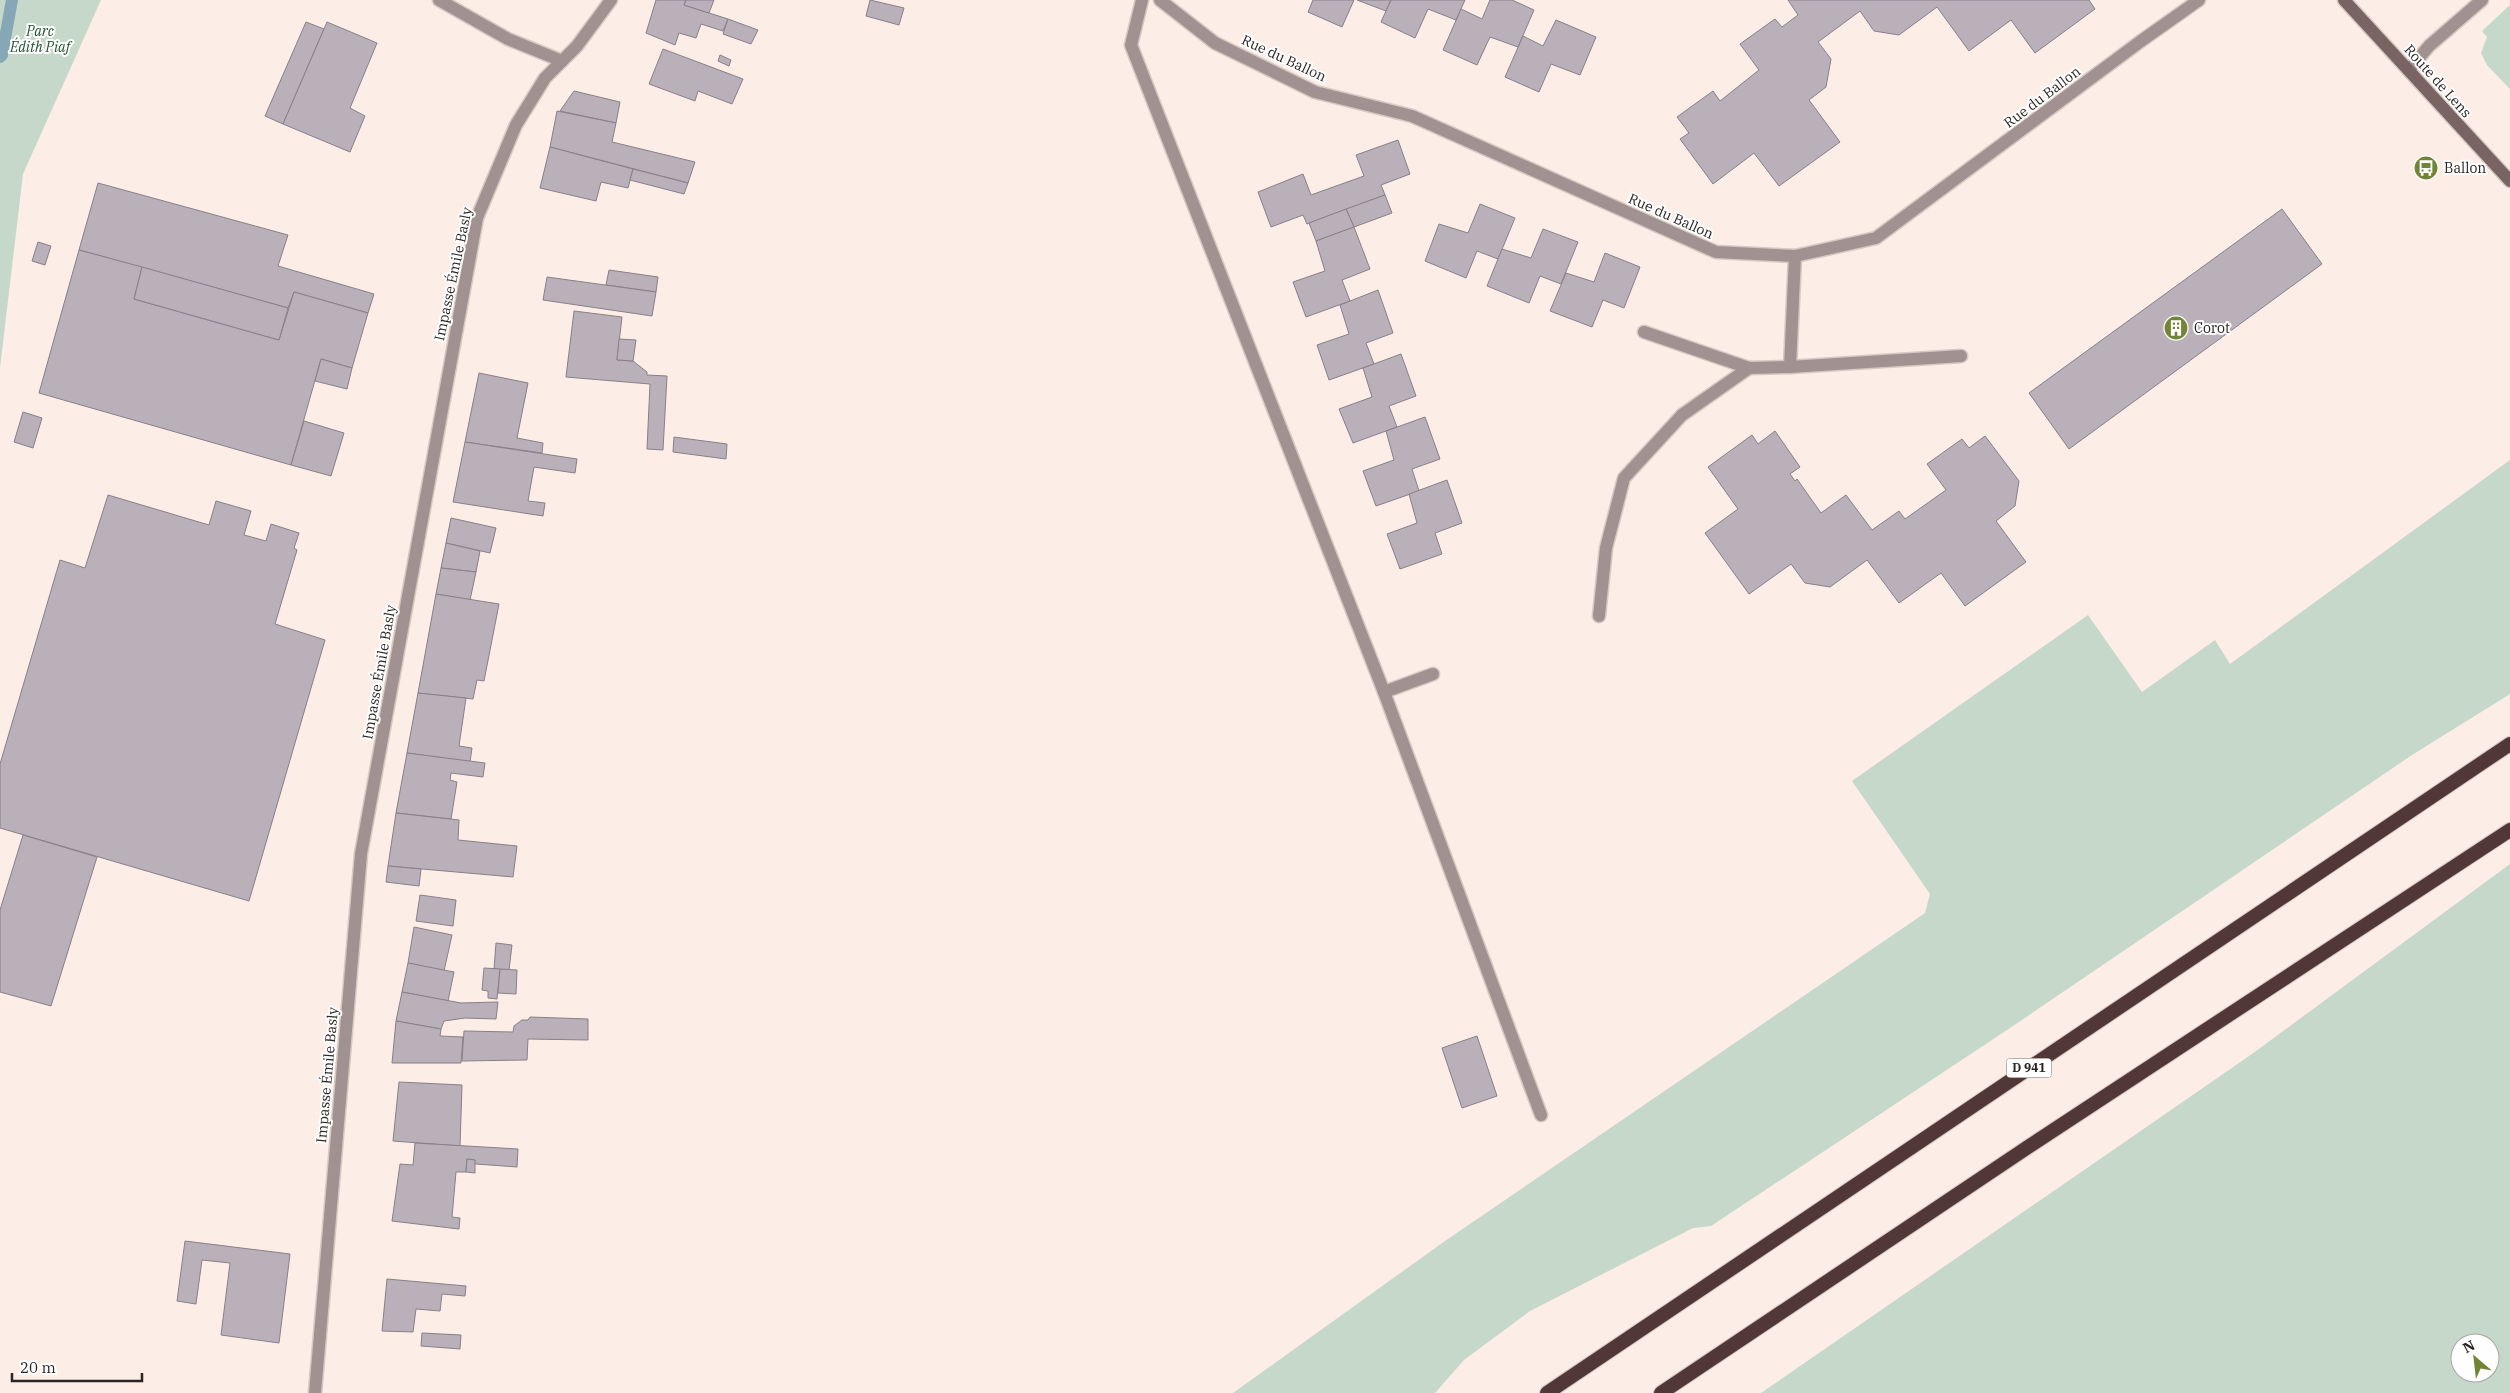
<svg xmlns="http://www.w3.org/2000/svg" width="2510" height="1393" font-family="'IBM Plex Serif',serif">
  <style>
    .green { fill: #c5d8c9; fill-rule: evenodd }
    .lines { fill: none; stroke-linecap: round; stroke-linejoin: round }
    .stream { stroke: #85a7b6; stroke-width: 12 }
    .building { fill: #bab0ba; stroke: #887f89 }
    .service-casing { stroke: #d6c9c3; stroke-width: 15 }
    .minor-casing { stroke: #d6c9c3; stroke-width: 15 }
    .secondary-casing { stroke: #d6c9c3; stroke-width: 15 }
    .trunk-casing { stroke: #d6c9c3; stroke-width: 16 }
    .service { stroke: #a19190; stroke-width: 12 }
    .minor { stroke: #a19190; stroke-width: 12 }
    .secondary { stroke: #7a6363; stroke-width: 12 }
    .trunk { stroke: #523737; stroke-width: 14 }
    .labels { text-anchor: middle; stroke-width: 4; stroke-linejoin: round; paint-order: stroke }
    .shield { fill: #fdfefd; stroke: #6a6664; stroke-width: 1 }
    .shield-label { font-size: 12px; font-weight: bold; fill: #2b2523 }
    .park-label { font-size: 14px; font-style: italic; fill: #214f30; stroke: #fdfefd }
    .street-label { font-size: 14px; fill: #2b2523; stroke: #fdfefd }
    .poi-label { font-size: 14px; fill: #2b2523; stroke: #fdfefd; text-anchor: start }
  </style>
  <rect width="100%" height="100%" fill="#fcede6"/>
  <g class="green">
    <path d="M 0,0 L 101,0 L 23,174 L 0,368 Z"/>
    <path d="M 2510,5 L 2510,89 L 2487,65 L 2481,53 L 2487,37 L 2482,31 Z"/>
    <path d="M 2510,460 L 2510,694 L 2412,755 L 2013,1026 L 1711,1226 L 1693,1228 L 1530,1311 L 1464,1360 L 1435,1393 L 1233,1393 L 1445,1241 L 1925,913 L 1930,894 L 1852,781 L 2088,615 L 2142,692 L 2215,640 L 2230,664 Z"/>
    <path d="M 2510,864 L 2510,1393 L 1761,1393 L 2252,1054 ZM 2460,1343 L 2490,1343 L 2490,1373 L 2460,1373 Z"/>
  </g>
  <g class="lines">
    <path class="stream" d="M 0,57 L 2,55 L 12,0"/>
  </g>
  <g class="building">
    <path d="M 656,0 L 686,0 L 684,5 L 728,19 L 723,31 L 701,24 L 696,38 L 679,33 L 675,45 L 646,33 Z"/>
    <path d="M 686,0 L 714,0 L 709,13 L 684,5 Z"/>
    <path d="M 870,0 L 904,8 L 899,25 L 866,16 Z"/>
    <path d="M 1313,0 L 1354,0 L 1342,27 L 1308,12 Z"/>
    <path d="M 1357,0 L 1391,0 L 1386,11 Z"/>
    <path d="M 1391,0 L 1465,0 L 1456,20 L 1428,9 L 1415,38 L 1381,22 Z"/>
    <path d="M 1490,0 L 1512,0 L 1534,10 L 1518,47 L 1490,37 L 1477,65 L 1443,50 L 1461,9 L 1482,19 Z"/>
    <path d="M 1788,0 L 2089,0 L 2095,9 L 2035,53 L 2011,20 L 1969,51 L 1937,7 L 1899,35 L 1874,31 L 1860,11 L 1818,42 L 1831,59 L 1826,87 L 1809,100 L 1840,142 L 1779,186 L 1754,153 L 1713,184 L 1680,139 L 1689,133 L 1677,117 L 1713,91 L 1720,101 L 1759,70 L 1740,44 L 1775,19 L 1782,27 L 1798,15 Z"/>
    <path d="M 728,19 L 758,30 L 751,44 L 723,34 Z"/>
    <path d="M 1556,20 L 1596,37 L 1580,75 L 1551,64 L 1539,92 L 1505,77 L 1523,36 L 1543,46 Z"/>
    <path d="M 306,22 L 324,29 L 283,124 L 265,116 Z"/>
    <path d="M 327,22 L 377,43 L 350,108 L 365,116 L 350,152 L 283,124 Z"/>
    <path d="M 663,49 L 743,79 L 732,104 L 698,91 L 695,101 L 649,84 Z"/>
    <path d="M 720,55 L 731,60 L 729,66 L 718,61 Z"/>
    <path d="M 574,91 L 620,102 L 616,123 L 560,111 Z"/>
    <path d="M 557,111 L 616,123 L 612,142 L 695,162 L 688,183 L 550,147 Z"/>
    <path d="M 1398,140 L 1410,174 L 1381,185 L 1385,195 L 1307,224 L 1303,215 L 1271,227 L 1258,192 L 1303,174 L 1311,195 L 1364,176 L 1356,155 Z"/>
    <path d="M 550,147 L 633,169 L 628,188 L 601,182 L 596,201 L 540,188 Z"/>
    <path d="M 633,169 L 688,183 L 684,194 L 630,180 Z"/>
    <path d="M 98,183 L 288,235 L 278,266 L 374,294 L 368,313 L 294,292 L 288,308 L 79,250 Z"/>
    <path d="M 1385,195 L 1392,213 L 1354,227 L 1346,209 Z"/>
    <path d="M 1480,204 L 1515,218 L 1498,259 L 1477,251 L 1466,278 L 1425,261 L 1439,224 L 1468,233 Z"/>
    <path d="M 1346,209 L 1354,227 L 1316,241 L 1309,223 Z"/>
    <path d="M 2282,209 L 2322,264 L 2069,449 L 2029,393 Z"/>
    <path d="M 1354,227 L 1370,269 L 1342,280 L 1350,301 L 1306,317 L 1293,282 L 1325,271 L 1316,241 Z"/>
    <path d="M 1543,229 L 1578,242 L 1561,284 L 1540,276 L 1529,303 L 1487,286 L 1502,249 L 1531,258 Z"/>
    <path d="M 38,242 L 51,246 L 45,265 L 32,261 Z"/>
    <path d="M 79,250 L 142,267 L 134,299 L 279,340 L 294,292 L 368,313 L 352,368 L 321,359 L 291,465 L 39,393 Z"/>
    <path d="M 1605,253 L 1640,267 L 1624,308 L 1603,300 L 1592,327 L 1550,311 L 1566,273 L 1594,282 Z"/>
    <path d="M 142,267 L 288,308 L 279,340 L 134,299 Z"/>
    <path d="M 609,270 L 658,277 L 656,292 L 606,285 Z"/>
    <path d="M 547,277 L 656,292 L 652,316 L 543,300 Z"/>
    <path d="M 1378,290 L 1393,333 L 1366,343 L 1374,364 L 1329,380 L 1317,345 L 1349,334 L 1340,305 Z"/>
    <path d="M 574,311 L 622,317 L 617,360 L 633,361 L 647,372 L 647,375 L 667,376 L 663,450 L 647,449 L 650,384 L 566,377 Z"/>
    <path d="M 619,339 L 636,340 L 633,361 L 617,360 Z"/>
    <path d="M 1401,354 L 1416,396 L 1389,406 L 1397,427 L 1353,443 L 1339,409 L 1372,397 L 1363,368 Z"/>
    <path d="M 321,359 L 352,368 L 347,389 L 315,381 Z"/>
    <path d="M 479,373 L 528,383 L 517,438 L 543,443 L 542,453 L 465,442 Z"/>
    <path d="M 23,412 L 42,418 L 33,448 L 14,442 Z"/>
    <path d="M 1425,417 L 1440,459 L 1412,469 L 1419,491 L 1376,506 L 1363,471 L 1394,460 L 1386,431 Z"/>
    <path d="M 304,421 L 344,433 L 331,476 L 291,465 Z"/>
    <path d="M 1775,431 L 1800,467 L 1790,474 L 1795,481 L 1797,479 L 1821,513 L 1846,495 L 1872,530 L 1899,511 L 1905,519 L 1946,490 L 1927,464 L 1962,439 L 1969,448 L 1985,436 L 2019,481 L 2015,506 L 1996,521 L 2026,562 L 1965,606 L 1941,573 L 1899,603 L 1867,560 L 1830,587 L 1805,583 L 1791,564 L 1749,594 L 1705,533 L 1738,509 L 1708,467 L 1752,435 L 1758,444 Z"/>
    <path d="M 674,437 L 727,444 L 726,459 L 673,452 Z"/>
    <path d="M 465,442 L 577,459 L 575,473 L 534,467 L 528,501 L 545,503 L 543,516 L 453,502 Z"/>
    <path d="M 1447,480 L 1462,523 L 1435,533 L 1442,554 L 1400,569 L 1387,534 L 1417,523 L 1409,494 Z"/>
    <path d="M 108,495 L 209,525 L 216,501 L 251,511 L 244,535 L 266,541 L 271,524 L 299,533 L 294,548 L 297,550 L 275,624 L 325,640 L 249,901 L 0,828 L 0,764 L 60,560 L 85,568 Z"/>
    <path d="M 451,518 L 496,528 L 490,553 L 446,543 Z"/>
    <path d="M 446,543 L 480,551 L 476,572 L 441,568 Z"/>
    <path d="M 441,568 L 476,572 L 470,600 L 436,594 Z"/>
    <path d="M 436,594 L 499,604 L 484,681 L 477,680 L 473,699 L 418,693 Z"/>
    <path d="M 418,693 L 466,698 L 459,746 L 472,748 L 470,762 L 407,753 Z"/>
    <path d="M 407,753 L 485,763 L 483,777 L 451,773 L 450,780 L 457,782 L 451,819 L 396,813 Z"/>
    <path d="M 396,813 L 459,820 L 458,840 L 517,846 L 513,877 L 388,866 Z"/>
    <path d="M 23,835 L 97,857 L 51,1006 L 0,992 L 0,910 Z"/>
    <path d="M 388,866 L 421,869 L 419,886 L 386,882 Z"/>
    <path d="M 420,895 L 456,900 L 453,926 L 416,921 Z"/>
    <path d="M 414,927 L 452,935 L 444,971 L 408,963 Z"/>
    <path d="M 496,943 L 512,945 L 509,970 L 494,969 Z"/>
    <path d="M 408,963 L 454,972 L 448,1001 L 402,992 Z"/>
    <path d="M 484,968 L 500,969 L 497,999 L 488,998 L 488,991 L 482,990 Z"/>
    <path d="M 500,969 L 517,970 L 516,994 L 498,993 Z"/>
    <path d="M 402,992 L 461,1003 L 498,1002 L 496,1019 L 465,1018 L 444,1021 L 441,1029 L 396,1021 Z"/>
    <path d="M 530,1017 L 588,1019 L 588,1040 L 528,1039 L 527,1060 L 462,1061 L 464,1031 L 513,1032 L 514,1026 L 522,1020 L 528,1020 Z"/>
    <path d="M 396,1021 L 441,1029 L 440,1036 L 463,1037 L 461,1063 L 392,1063 Z"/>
    <path d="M 1477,1036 L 1497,1096 L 1462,1108 L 1442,1048 Z"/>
    <path d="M 399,1082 L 462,1085 L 460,1146 L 393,1141 Z"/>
    <path d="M 415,1143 L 518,1149 L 517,1167 L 476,1164 L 474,1163 L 475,1160 L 467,1159 L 466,1172 L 456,1172 L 452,1217 L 460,1218 L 459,1229 L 392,1221 L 400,1164 L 413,1165 Z"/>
    <path d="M 467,1159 L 475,1160 L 475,1173 L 466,1172 Z"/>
    <path d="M 185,1241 L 290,1254 L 279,1343 L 221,1335 L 230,1263 L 202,1260 L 196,1304 L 177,1301 Z"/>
    <path d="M 387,1279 L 466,1286 L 465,1296 L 442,1294 L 440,1311 L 416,1309 L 413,1332 L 382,1331 Z"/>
    <path d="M 422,1333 L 461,1335 L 460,1349 L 421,1346 Z"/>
  </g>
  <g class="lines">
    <defs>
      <path id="service" d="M 439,0 L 508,39 L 562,61"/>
      <g id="minor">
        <path d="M 1142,0 L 1131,45 L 1384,692 L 1541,1115"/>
        <path d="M 1160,0 L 1215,43 L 1315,92 L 1412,116 L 1716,252 L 1795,256 L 1876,238 L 2141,41 L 2199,0"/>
        <path d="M 2409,70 L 2429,46 L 2482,0"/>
        <path d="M 1795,256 L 1790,367 L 1961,356"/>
        <path d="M 1644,332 L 1749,368 L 1790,367"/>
        <path d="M 1599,616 L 1606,548 L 1624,478 L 1682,415 L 1749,368"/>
        <path d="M 1384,692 L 1433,674"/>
        <path d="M 315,1393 L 361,854 L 477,218 L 516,125 L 545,78 L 577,46 L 611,0"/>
      </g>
      <path id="secondary" d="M 2344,0 L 2510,181"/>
      <g id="trunk">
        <path d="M 1547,1393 L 2510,744"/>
        <path d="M 1661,1393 L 2028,1147 L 2510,830"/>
      </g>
    </defs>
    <use href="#service" class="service-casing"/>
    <use href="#minor" class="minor-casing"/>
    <use href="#secondary" class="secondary-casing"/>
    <use href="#trunk" class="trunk-casing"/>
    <use href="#service" class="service"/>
    <use href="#minor" class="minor"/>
    <use href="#secondary" class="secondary"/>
    <use href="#trunk" class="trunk"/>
  </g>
  <defs>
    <symbol id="bus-disc" viewBox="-11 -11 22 22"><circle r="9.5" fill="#728435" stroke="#fdfefd"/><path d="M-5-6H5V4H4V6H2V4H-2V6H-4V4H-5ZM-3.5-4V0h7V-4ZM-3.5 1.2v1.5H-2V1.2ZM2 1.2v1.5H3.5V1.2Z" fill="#fff"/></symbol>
    <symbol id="building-disc" viewBox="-11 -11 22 22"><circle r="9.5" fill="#728435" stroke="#fdfefd"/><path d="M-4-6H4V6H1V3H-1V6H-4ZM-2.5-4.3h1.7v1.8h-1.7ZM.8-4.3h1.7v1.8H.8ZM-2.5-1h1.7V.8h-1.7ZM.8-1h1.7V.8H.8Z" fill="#fff"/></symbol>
  </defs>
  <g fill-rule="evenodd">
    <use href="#bus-disc" x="2412" y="154" width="28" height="28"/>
    <use href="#building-disc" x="2162" y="314" width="28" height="28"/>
  </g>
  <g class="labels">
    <rect class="shield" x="2006.5" y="1058.5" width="45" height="19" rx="4"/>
    <g class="shield-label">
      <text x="2029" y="1072">D 941</text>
    </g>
    <g class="park-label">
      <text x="40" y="36">Parc<tspan x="40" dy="16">Édith Piaf</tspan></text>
    </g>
    <g class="street-label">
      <text transform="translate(1284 58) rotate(25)" y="5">Rue du Ballon</text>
      <text transform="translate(2438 81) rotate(48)" y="5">Route de Lens</text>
      <text transform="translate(2042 97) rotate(-37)" y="5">Rue du Ballon</text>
      <text transform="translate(1671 216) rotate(24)" y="5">Rue du Ballon</text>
      <text transform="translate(453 274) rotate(-78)" y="5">Impasse Émile Basly</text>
      <text transform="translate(379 672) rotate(-80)" y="5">Impasse Émile Basly</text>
      <text transform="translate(327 1075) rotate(-85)" y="5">Impasse Émile Basly</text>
    </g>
    <g class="poi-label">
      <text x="2444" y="173">Ballon</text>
      <text x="2194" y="333">Corot</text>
    </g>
  </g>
  <g transform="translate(2475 1358) rotate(332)"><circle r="24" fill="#fdfefd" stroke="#a9a7a6"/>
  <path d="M0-4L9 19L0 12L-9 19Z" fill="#728435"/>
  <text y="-8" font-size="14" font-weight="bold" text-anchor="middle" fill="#2b2523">N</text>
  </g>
  <path d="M12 1373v8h130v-8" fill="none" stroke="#2b2523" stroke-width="2.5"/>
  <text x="20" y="1373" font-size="15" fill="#2b2523" stroke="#fdfefd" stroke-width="4" paint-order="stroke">20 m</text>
</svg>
